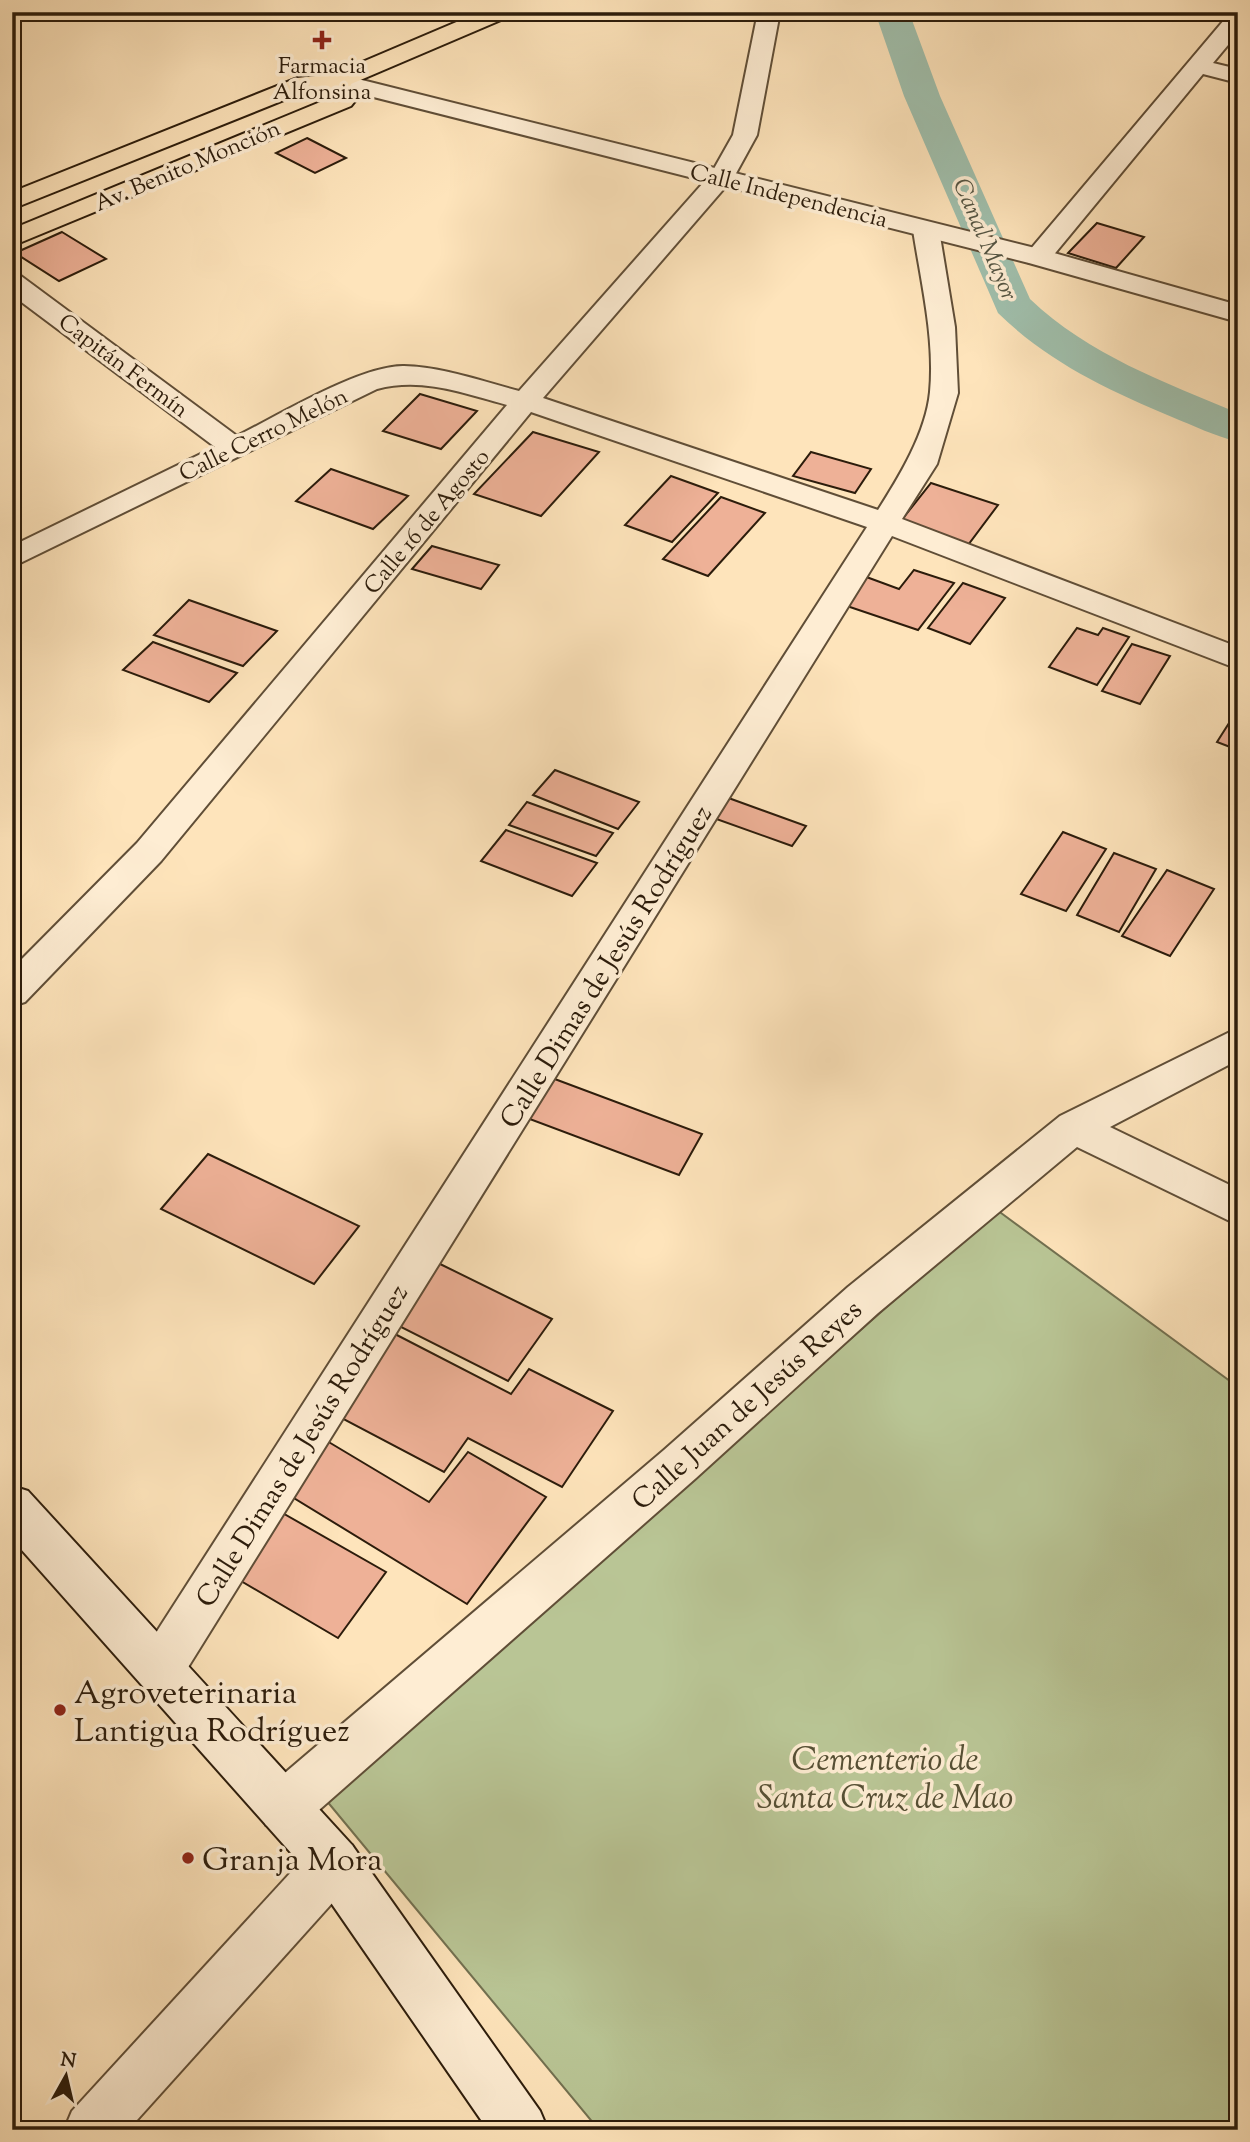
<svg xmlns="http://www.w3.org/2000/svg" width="1250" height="2142" font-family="'Sorts Mill Goudy',serif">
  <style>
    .green { fill: #b9c595; stroke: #727050; stroke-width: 2 }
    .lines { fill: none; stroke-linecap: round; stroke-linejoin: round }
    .canal { fill: #a0bfac; fill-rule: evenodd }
    .building { fill: #eeb197; stroke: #2c1c0b; stroke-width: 2 }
    .minor-casing { stroke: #604e37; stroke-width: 4 }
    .tertiary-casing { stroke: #604e37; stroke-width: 4 }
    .secondary-casing { stroke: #2c1c0b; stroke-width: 4 }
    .primary-casing { stroke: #2c1c0b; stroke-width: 4 }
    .minor { fill: #feedd3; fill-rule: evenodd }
    .tertiary { fill: #feedd3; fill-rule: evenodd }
    .secondary { fill: #feedd3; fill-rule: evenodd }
    .primary { fill: #fee4bb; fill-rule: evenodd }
    .poi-dot { fill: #8f2418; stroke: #feedd3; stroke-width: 2.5 }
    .labels { text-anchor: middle; stroke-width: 7; stroke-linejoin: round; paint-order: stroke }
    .far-poi-label { font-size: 23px; fill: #2c1c0b; stroke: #feedd3 }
    .far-street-label { font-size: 23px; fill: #2c1c0b; stroke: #feedd3 }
    .far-water-label { font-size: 24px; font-style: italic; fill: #555543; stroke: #feedd3 }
    .street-label { font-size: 28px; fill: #2c1c0b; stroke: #feedd3 }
    .near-poi-label { font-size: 33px; fill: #2c1c0b; stroke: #feedd3; text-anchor: start }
    .near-park-label { font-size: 33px; font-style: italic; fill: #564f34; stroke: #feedd3 }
  </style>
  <rect width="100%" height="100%" fill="#fee4bb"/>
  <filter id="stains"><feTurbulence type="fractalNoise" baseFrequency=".00286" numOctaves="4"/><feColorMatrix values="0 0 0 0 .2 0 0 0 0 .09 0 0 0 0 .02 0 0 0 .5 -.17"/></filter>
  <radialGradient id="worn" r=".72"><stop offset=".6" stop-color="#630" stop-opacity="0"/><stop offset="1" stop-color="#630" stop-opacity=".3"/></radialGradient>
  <path class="green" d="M 997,1210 L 1238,1387 L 1238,2130 L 599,2130 L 326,1800 Z"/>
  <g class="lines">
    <path class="canal" d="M 875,12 L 909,12 L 940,96 L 1030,299 C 1089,355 1164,382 1238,413 L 1238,442 C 1215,436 1194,426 1172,417 C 1108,390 1048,362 998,313 L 904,96 Z"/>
  </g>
  <g class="building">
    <path d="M 307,138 L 346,158 L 315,173 L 276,153 Z"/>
    <path d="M 1097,223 L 1144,237 L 1116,268 L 1068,253 Z"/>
    <path d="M 62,232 L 106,259 L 59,281 L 15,253 Z"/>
    <path d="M 420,394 L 477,411 L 441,449 L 383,431 Z"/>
    <path d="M 533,432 L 599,452 L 541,516 L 474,494 Z"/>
    <path d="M 811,452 L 871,469 L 855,493 L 793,476 Z"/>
    <path d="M 331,469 L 408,496 L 373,529 L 296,501 Z"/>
    <path d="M 671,476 L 718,493 L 672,542 L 625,525 Z"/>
    <path d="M 931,483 L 998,505 L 968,545 L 900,522 Z"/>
    <path d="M 721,497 L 765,513 L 708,576 L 663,559 Z"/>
    <path d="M 432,546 L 499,565 L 481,589 L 412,569 Z"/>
    <path d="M 914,570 L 954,583 L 918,630 L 838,603 L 861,575 L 899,589 Z"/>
    <path d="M 963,583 L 1005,598 L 970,644 L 928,628 Z"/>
    <path d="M 189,600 L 277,631 L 243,666 L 154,635 Z"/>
    <path d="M 1077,628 L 1098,635 L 1103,628 L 1129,637 L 1097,685 L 1049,667 Z"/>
    <path d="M 153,642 L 237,673 L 209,702 L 123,670 Z"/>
    <path d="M 1132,644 L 1170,656 L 1140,704 L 1102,691 Z"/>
    <path d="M 1238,709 L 1238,750 L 1217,742 Z"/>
    <path d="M 555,770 L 639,802 L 618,829 L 533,795 Z"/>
    <path d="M 723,796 L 806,826 L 792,846 L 708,816 Z"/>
    <path d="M 527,802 L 613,833 L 596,856 L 509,825 Z"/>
    <path d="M 506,830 L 597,863 L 572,896 L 481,861 Z"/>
    <path d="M 1063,832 L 1106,849 L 1066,911 L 1021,894 Z"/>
    <path d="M 1114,853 L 1156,869 L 1119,932 L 1077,915 Z"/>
    <path d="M 1167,870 L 1214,889 L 1170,956 L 1122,936 Z"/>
    <path d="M 552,1078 L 702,1134 L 679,1175 L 527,1118 Z"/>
    <path d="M 208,1154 L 359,1226 L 314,1284 L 161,1209 Z"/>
    <path d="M 436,1262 L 552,1319 L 508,1381 L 391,1322 Z"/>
    <path d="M 391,1332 L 511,1394 L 529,1369 L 613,1411 L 562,1487 L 468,1438 L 444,1472 L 330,1412 Z"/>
    <path d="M 327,1441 L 429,1502 L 468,1452 L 546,1497 L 467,1604 L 284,1492 Z"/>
    <path d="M 272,1507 L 386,1572 L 338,1638 L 224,1571 Z"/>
  </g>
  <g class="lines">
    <defs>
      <g id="minor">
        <path d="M 758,12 L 780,12 L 757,135 L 734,177 L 543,398 L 878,510 C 899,477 926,433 930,392 C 935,339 921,282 913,230 L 917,225 L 935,225 L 939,230 L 955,327 L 958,393 L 937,464 L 902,519 L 1238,647 L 1238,669 L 892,536 L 177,1685 L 160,1692 L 143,1685 L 136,1669 L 143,1653 L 867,527 L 531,412 L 161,861 L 25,1002 L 12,1006 L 12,969 L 137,843 L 507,405 C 463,393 422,377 377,389 L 12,567 L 12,546 L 215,447 L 12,295 L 12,274 L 21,276 L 237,436 C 277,416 361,365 404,366 C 443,367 481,381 519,391 L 711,174 L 733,135 Z"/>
        <path d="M 1238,12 L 1238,33 L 1213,63 L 1238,69 L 1238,83 L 1203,74 L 1047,263 L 1029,263 L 1025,257 L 1029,251 L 1230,13 Z"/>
        <path d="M 1238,1028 L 1238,1060 L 1110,1127 L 1238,1189 L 1238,1225 L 1077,1147 L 878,1313 L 696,1478 L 302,1825 L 284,1832 L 266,1825 L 259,1807 L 266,1789 L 664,1450 L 848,1287 L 1060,1116 Z"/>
        <path d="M 334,1838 L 352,1845 L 359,1863 L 352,1881 L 128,2130 L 64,2130 L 72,2111 L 316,1845 Z"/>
      </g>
      <path id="tertiary" d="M 338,74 L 1047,251 L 1238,305 L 1238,322 L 1029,263 L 330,86 L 326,81 L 330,76 Z"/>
      <path id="secondary" d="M 12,1486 L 28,1491 L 352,1845 L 540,2111 L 548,2130 L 488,2130 L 316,1881 L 12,1539 Z"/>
      <path id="primary" d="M 480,12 L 511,12 L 508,17 L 351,84 L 355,101 L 351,106 L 12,246 L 12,229 L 330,98 L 328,89 L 309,90 L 12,209 L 12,192 L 297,78 L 334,74 Z"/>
    </defs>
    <use href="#minor" class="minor-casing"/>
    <use href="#tertiary" class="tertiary-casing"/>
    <use href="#secondary" class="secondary-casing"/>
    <use href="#primary" class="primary-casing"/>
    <use href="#minor" class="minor"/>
    <use href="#tertiary" class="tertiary"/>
    <use href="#secondary" class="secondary"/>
    <use href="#primary" class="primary"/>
  </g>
  <g class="poi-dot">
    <path d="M318.5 29.5h7v7h7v7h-7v7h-7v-7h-7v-7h7z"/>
    <circle cx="60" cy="1710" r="7"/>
    <circle cx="188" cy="1858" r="7"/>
  </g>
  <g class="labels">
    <g class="far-poi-label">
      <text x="322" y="73">Farmacia<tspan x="322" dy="26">Alfonsina</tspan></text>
    </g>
    <g class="far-street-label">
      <text transform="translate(187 165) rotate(-23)" y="8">Av. Benito Monción</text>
      <text transform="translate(789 195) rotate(14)" y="8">Calle Independencia</text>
      <text transform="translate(124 365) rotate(37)" y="8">Capitán Fermín</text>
      <text transform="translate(263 434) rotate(-26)" y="8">Calle Cerro Melón</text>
      <text transform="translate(426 521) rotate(-50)" y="8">Calle 16 de Agosto</text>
    </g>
    <g class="far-water-label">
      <text transform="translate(986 239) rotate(67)" y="8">Canal Mayor</text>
    </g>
    <g class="street-label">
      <text transform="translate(605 966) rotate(-58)" y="10">Calle Dimas de Jesús Rodríguez</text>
      <text transform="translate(746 1404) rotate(-42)" y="10">Calle Juan de Jesús Reyes</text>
      <text transform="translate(301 1445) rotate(-58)" y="10">Calle Dimas de Jesús Rodríguez</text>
    </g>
    <g class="near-poi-label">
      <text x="74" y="1703">Agroveterinaria<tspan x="74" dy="38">Lantigua Rodríguez</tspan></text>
      <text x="202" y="1870">Granja Mora</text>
    </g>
    <g class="near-park-label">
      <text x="885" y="1770">Cementerio de<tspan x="885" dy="38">Santa Cruz de Mao</tspan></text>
    </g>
  </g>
  <rect width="1250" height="2142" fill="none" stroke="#fee4bb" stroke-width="42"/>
  <rect x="14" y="14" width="1222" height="2114" fill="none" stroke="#2c1c0b" stroke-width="3.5"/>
  <rect x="21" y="21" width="1208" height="2100" fill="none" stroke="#2c1c0b" stroke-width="2"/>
  <g transform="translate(66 2076) rotate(8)" stroke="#feedd3" stroke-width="5" paint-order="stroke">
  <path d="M0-5L12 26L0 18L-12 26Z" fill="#2c1c0b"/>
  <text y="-10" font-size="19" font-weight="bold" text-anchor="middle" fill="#2c1c0b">N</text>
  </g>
  <rect width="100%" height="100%" filter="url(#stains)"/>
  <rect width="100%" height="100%" fill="url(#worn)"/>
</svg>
